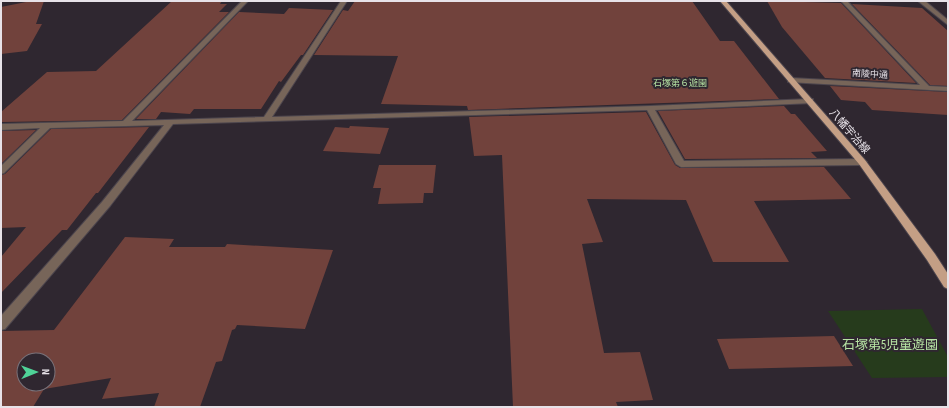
<svg xmlns="http://www.w3.org/2000/svg" width="949" height="408" font-family="'Sofia Sans Condensed','Noto Sans JP',sans-serif">
  <style>
    .green { fill: #263b1c }
    .building { fill: #71423c; fill-rule: evenodd }
    .lines { fill: none; stroke-linecap: round; stroke-linejoin: round }
    .street-casing { stroke: #4c454d; stroke-width: 2 }
    .primary-casing { stroke: #4c454d; stroke-width: 2 }
    .street { fill: #776559; fill-rule: evenodd }
    .primary { fill: #c49f85; fill-rule: evenodd }
    .labels { text-anchor: middle; stroke-width: 4; stroke-linejoin: round; paint-order: stroke }
    .far-street-label { font-size: 9px; fill: #e7e2e8; stroke: #2f2730 }
    .far-park-label { font-size: 9px; fill: #b6e3a3; stroke: #2f2730 }
    .street-label { font-size: 11px; fill: #e7e2e8; stroke: #2f2730 }
    .near-park-label { font-size: 13px; fill: #b6e3a3; stroke: #2f2730 }
  </style>
  <rect width="100%" height="100%" fill="#2f2730"/>
  <path class="green" d="M 922,309 L 948,357 L 948,377 L 872,378 L 828,311 Z"/>
  <g class="building">
    <path d="M 31,1 L 44,1 L 36,24 L 42,24 L 27,51 L 1,54 L 1,7 Z"/>
    <path d="M 172,1 L 222,1 L 220,4 L 227,4 L 219,12 L 229,12 L 122,120 L 1,122 L 1,112 L 47,72 L 96,71 Z"/>
    <path d="M 355,1 L 692,1 L 720,41 L 734,41 L 779,99 L 468,110 L 467,106 L 381,104 L 398,56 L 314,55 L 343,10 L 348,11 Z"/>
    <path d="M 767,1 L 841,3 L 916,83 L 825,78 L 782,27 Z"/>
    <path d="M 852,4 L 922,8 L 948,31 L 948,86 L 930,85 Z"/>
    <path d="M 289,8 L 333,10 L 303,55 L 301,55 L 281,82 L 279,81 L 261,109 L 194,109 L 190,114 L 161,112 L 156,119 L 136,119 L 239,12 L 284,14 Z"/>
    <path d="M 830,86 L 948,92 L 948,115 L 872,110 L 865,102 L 841,100 Z"/>
    <path d="M 784,106 L 791,114 L 795,114 L 827,151 L 811,152 L 817,158 L 685,159 L 658,111 Z"/>
    <path d="M 646,112 L 675,165 L 680,168 L 824,167 L 851,199 L 754,201 L 789,262 L 713,262 L 686,200 L 587,199 L 603,242 L 582,244 L 604,353 L 640,352 L 653,400 L 616,402 L 618,407 L 513,407 L 502,155 L 474,156 L 469,117 Z"/>
    <path d="M 350,126 L 389,128 L 380,154 L 323,151 L 335,127 L 349,128 Z"/>
    <path d="M 149,127 L 98,193 L 96,193 L 67,230 L 62,230 L 1,293 L 1,257 L 26,227 L 1,228 L 1,175 L 5,174 L 51,129 Z"/>
    <path d="M 36,130 L 1,164 L 1,131 Z"/>
    <path d="M 379,165 L 436,165 L 433,193 L 424,193 L 423,203 L 378,204 L 381,188 L 373,188 Z"/>
    <path d="M 125,237 L 174,239 L 169,247 L 225,247 L 227,244 L 333,250 L 305,329 L 237,325 L 235,329 L 232,330 L 222,361 L 216,362 L 200,407 L 154,407 L 159,393 L 102,399 L 111,378 L 44,389 L 33,407 L 1,407 L 1,331 L 54,330 ZM 24,360 L 48,360 L 48,384 L 24,384 Z"/>
    <path d="M 834,336 L 853,366 L 729,369 L 717,339 Z"/>
  </g>
  <g class="lines">
    <defs>
      <g id="street">
        <path d="M 242,1 L 248,1 L 132,121 L 264,117 L 341,1 L 347,1 L 272,117 L 650,106 L 810,99 L 813,99 L 813,103 L 655,110 L 684,161 L 862,159 L 867,162 L 862,165 L 681,167 L 676,164 L 647,110 L 173,124 L 110,206 L 5,329 L 1,330 L 1,316 L 102,202 L 164,125 L 50,128 L 4,173 L 1,174 L 1,166 L 40,128 L 1,130 L 1,124 L 123,121 Z"/>
        <path d="M 841,1 L 847,1 L 929,86 L 948,87 L 948,91 L 788,82 L 788,78 L 791,78 L 920,85 Z"/>
        <path d="M 918,1 L 925,1 L 948,20 L 948,25 Z"/>
      </g>
      <path id="primary" d="M 720,1 L 726,1 L 865,160 L 935,254 L 948,274 L 948,289 L 944,287 L 927,260 L 859,164 Z"/>
    </defs>
    <use href="#street" class="street-casing"/>
    <use href="#primary" class="primary-casing"/>
    <use href="#street" class="street"/>
    <use href="#primary" class="primary"/>
  </g>
  <g class="labels">
    <g class="far-street-label">
      <text transform="translate(870 74) rotate(3)" y="3">南陵中通</text>
    </g>
    <g class="far-park-label">
      <text x="680" y="86">石塚第６遊園</text>
    </g>
    <g class="street-label">
      <text transform="translate(850 131) rotate(49)" y="4">八幡宇治線</text>
    </g>
    <g class="near-park-label">
      <text x="890" y="349">石塚第5児童遊園</text>
    </g>
  </g>
  <rect width="949" height="408" fill="none" stroke="#e7e2e8" stroke-width="4"/>
  <g transform="translate(36 372) rotate(89)"><circle r="19" fill="#2f2730" stroke="#79727a"/>
  <path d="M0-3L7 15L0 10L-7 15Z" fill="#4fd398"/>
  <text y="-6" font-size="11" font-weight="bold" text-anchor="middle" fill="#e7e2e8">N</text>
  </g>
</svg>
